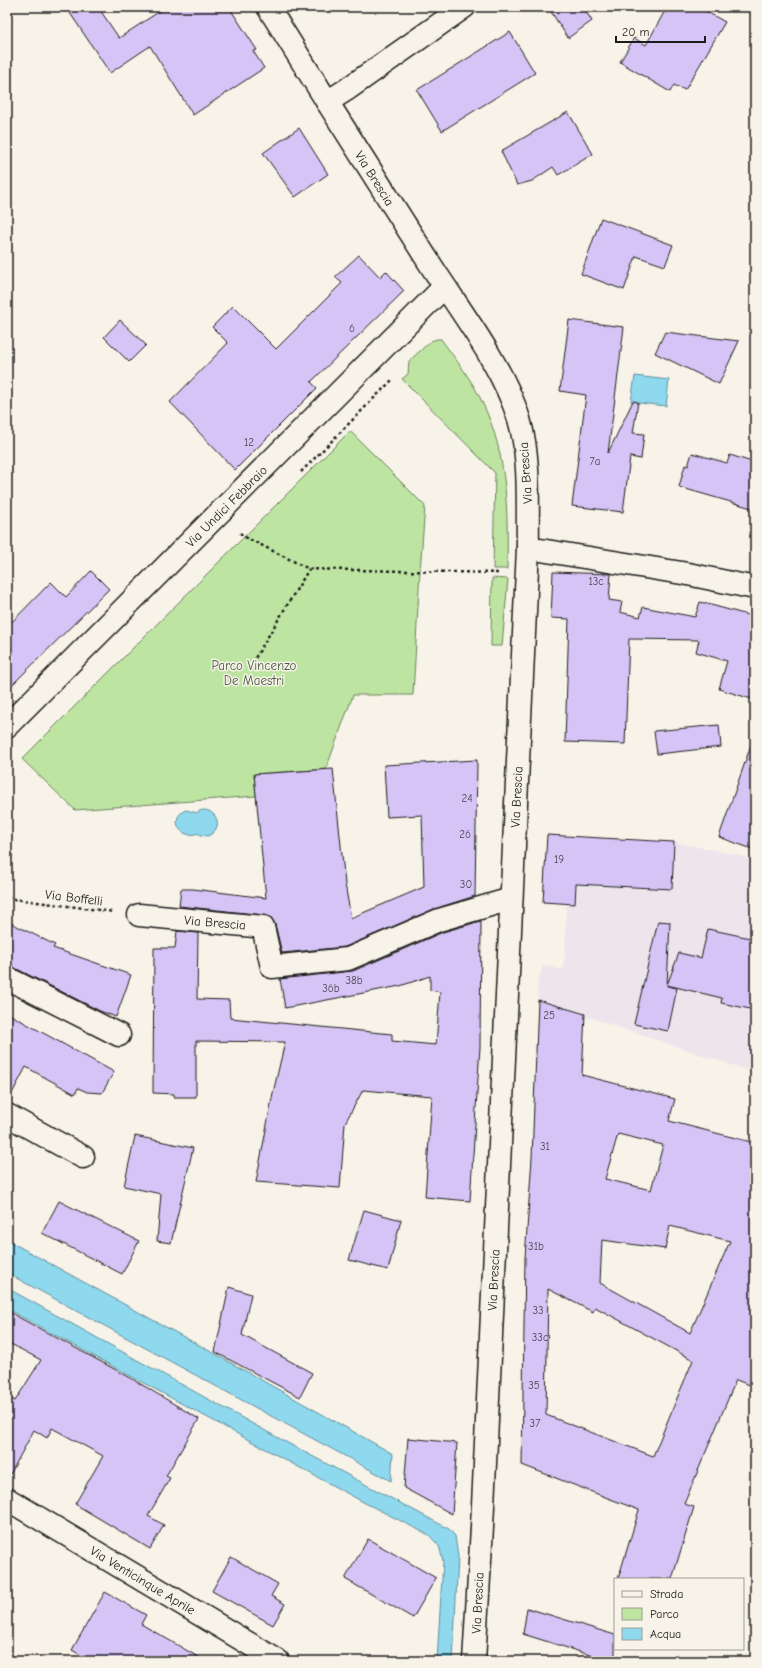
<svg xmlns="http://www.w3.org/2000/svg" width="762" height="1668" font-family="'Comic Neue',sans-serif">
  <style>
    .built { fill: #ede5ec }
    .green { fill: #bde5a1; stroke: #6c805e }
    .water { fill: #8fd9ef; stroke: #618d9b }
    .building { fill: #d6c4f6; stroke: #1c1c1c; fill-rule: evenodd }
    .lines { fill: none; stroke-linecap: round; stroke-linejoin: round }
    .minor-casing { stroke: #1c1c1c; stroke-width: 25 }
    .path { stroke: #1c1c1c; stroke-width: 2.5; stroke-dasharray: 3 3; stroke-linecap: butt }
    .minor { stroke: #f7f3e8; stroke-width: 22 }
    .labels { text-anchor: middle; stroke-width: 3; stroke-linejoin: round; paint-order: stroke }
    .number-label { font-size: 11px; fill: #4a4652 }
    .street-label { font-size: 13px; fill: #1c1c1c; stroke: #f7f3e8 }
    .park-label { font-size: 13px; fill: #4c5844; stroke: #f7f3e8 }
  </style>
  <rect width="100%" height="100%" fill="#f7f3e8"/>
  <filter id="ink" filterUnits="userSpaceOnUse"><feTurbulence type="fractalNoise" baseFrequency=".025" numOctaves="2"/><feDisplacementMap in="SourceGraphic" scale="8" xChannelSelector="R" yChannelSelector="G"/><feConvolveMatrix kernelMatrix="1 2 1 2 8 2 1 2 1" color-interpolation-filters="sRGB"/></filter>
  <g filter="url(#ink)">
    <path class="built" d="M 674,842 L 738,855 L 755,860 L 755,1073 L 538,1000 L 537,986 L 543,965 L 562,970 L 565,956 L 566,903 L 575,904 L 576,884 L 671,889 Z"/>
    <g class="green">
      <path d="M 437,339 L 441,339 C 456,360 473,381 483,404 C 508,456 508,513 507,569 L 493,569 L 495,473 L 402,379 L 408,374 L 409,361 L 431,341 Z"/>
      <path d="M 350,431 L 425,506 L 420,571 L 413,695 L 353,695 L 326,769 L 254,774 L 256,796 L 75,810 L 22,759 Z"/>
      <path d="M 492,578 L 508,579 L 502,646 L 491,646 Z"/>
    </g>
    <g class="water">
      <path d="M 635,376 L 669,380 L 666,406 L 631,402 Z"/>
      <path d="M 186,810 L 197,813 C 208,802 230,824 208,836 L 200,835 L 198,833 C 180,841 168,817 186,810 Z"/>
      <path d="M 7,1240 L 215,1354 L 393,1454 L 391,1481 L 7,1273 Z"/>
      <path d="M 7,1288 L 282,1440 L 449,1529 L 455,1536 L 458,1556 L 453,1661 L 437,1661 L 443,1561 L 439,1546 L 429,1535 L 365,1503 L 7,1309 Z"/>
    </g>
    <g class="building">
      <path d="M 66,7 L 98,7 L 119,38 L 166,7 L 229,7 L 257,50 L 253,51 L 264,68 L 193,115 L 150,46 L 110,73 Z"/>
      <path d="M 548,7 L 583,7 L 592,21 L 568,38 Z"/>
      <path d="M 667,7 L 698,7 L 725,22 L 685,90 L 674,85 L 670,92 L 620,62 L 634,38 L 646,45 Z"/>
      <path d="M 510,32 L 535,73 L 442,131 L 417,90 Z"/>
      <path d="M 568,112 L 593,154 L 558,175 L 553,167 L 532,181 L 517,185 L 501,151 Z"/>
      <path d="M 299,128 L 328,174 L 295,197 L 263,153 Z"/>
      <path d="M 601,218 L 673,245 L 665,266 L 636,256 L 624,290 L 581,274 Z"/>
      <path d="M 359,255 L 380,277 L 386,271 L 404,291 L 311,382 L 317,388 L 235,470 L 170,402 L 228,343 L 212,327 L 233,306 L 276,349 L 342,283 L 335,277 Z"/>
      <path d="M 120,320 L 146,345 L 129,362 L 104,337 Z"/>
      <path d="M 569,320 L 624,327 L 608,453 L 633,401 L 638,402 L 633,433 L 644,434 L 641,459 L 630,457 L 623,512 L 572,506 L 586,395 L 560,391 Z"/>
      <path d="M 665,332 L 739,341 L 719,384 L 655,353 Z"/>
      <path d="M 692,453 L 727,463 L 730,455 L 755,463 L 755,509 L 679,487 L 685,465 L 688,466 Z"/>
      <path d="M 91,571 L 109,589 L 7,690 L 7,627 L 51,582 L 66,597 Z"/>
      <path d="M 553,572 L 611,574 L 609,600 L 622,602 L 620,612 L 640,617 L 643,607 L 695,617 L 700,602 L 755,617 L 755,700 L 719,689 L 727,661 L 696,652 L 699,640 L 629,639 L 625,744 L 565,742 L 569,619 L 551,618 Z"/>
      <path d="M 719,725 L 721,747 L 657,754 L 654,731 Z"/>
      <path d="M 751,745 L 755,745 L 755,850 L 719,837 Z"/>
      <path d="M 477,760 L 475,896 L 434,909 L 345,947 L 282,953 L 275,924 L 271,917 L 264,915 L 179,906 L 181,889 L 193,889 L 266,898 L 254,774 L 333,769 L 345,884 L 351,918 L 424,887 L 422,815 L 387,817 L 384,765 Z"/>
      <path d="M 547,835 L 674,842 L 672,889 L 576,884 L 575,904 L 543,902 Z"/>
      <path d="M 7,921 L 55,945 L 53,948 L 131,975 L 116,1017 L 100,1011 L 13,967 L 7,966 Z"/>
      <path d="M 481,921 L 480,1047 L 470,1201 L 425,1197 L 432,1096 L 363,1090 L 345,1123 L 340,1188 L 256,1182 L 273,1093 L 285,1042 L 196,1041 L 196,1097 L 174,1097 L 174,1094 L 153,1093 L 154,948 L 175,948 L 177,931 L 198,933 L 197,999 L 229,1000 L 230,1018 L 392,1034 L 392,1041 L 436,1045 L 440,992 L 430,990 L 430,976 L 400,986 L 285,1008 L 280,979 L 353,971 L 443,932 Z"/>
      <path d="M 658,921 L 670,922 L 667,986 L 677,988 L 668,1031 L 634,1024 Z"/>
      <path d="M 708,929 L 755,939 L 755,1010 L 721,1003 L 722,998 L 667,985 L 679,953 L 701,958 Z"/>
      <path d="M 538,1000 L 585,1014 L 582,1075 L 675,1099 L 669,1121 L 755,1143 L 755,1371 L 750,1385 L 736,1380 L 684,1504 L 694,1507 L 672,1579 L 618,1579 L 639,1510 L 522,1465 L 525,1258 L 532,1158 ZM 618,1134 L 663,1145 L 651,1190 L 605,1179 ZM 670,1226 L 730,1241 L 690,1333 L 600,1283 L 602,1240 L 665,1249 ZM 548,1289 L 593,1312 L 595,1307 L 693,1360 L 653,1456 L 546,1415 Z"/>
      <path d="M 7,1013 L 114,1072 L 102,1093 L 87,1092 L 78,1088 L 75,1094 L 26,1067 L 7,1103 Z"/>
      <path d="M 135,1136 L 193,1148 L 171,1243 L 157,1241 L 161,1194 L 124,1186 Z"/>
      <path d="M 59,1201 L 139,1241 L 122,1274 L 42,1233 Z"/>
      <path d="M 364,1210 L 401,1220 L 388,1270 L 349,1260 Z"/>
      <path d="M 229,1287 L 251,1294 L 242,1335 L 312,1373 L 300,1397 L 215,1352 Z"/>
      <path d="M 7,1311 L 129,1377 L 199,1419 L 166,1476 L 170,1478 L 148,1516 L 164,1525 L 150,1549 L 75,1504 L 103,1456 L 52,1428 L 47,1438 L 34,1430 L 7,1480 L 7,1396 L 15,1401 L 41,1360 L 7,1342 Z"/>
      <path d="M 408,1438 L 457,1443 L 452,1514 L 404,1488 Z"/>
      <path d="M 368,1539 L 436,1578 L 413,1618 L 345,1579 Z"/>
      <path d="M 231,1557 L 278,1584 L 271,1596 L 285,1604 L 273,1625 L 212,1591 Z"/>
      <path d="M 105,1592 L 146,1615 L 141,1624 L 205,1661 L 91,1661 L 72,1650 Z"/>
      <path d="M 527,1608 L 615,1635 L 615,1661 L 609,1661 L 523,1634 Z"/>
    </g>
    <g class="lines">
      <defs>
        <g id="minor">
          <path d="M 268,7 C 322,94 377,181 432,267 C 463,315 502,365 519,419 C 531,460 527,506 528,548 L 482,1527 L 474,1661"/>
          <path d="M 327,102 L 346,90 L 464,7"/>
          <path d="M 528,548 L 688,574 L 755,588"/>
          <path d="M 7,726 L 444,287"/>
          <path d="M 139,915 L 263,927 L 272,967 L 348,959 L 439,920 L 511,899"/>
          <path d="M 7,978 L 119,1035"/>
          <path d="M 7,1115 L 83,1157"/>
          <path d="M 7,1499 L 278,1661"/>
        </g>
      </defs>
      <use href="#minor" class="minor-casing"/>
      <g class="path">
        <path d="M 301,472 L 393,379"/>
        <path d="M 240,533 L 245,537 L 309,569 L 500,573"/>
        <path d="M 249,668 L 309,569"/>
        <path d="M 7,898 L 114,912"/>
      </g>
      <use href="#minor" class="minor"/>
    </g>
  </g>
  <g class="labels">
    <g class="number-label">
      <text x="352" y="332">6</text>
      <text x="249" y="446">12</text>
      <text x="595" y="465">7a</text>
      <text x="596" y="585">13c</text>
      <text x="467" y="802">24</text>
      <text x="465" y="838">26</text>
      <text x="559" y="863">19</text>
      <text x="466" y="888">30</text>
      <text x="354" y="984">38b</text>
      <text x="331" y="992">36b</text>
      <text x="549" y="1019">25</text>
      <text x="545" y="1150">31</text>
      <text x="536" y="1250">31b</text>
      <text x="538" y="1314">33</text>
      <text x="540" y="1341">33c</text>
      <text x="534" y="1389">35</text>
      <text x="535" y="1427">37</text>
    </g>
    <g class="street-label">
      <text transform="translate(375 178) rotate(58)" y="5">Via Brescia</text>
      <text transform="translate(525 473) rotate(-94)" y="5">Via Brescia</text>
      <text transform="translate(226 506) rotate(-45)" y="5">Via Undici Febbraio</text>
      <text transform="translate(516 797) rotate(-87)" y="5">Via Brescia</text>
      <text transform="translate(74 897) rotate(7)" y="5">Via Boffelli</text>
      <text transform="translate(215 922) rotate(5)" y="5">Via Brescia</text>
      <text transform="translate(493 1280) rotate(-87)" y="5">Via Brescia</text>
      <text transform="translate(143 1580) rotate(31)" y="5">Via Venticinque Aprile</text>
      <text transform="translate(477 1603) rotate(-87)" y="5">Via Brescia</text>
    </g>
    <g class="park-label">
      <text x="254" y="670">Parco Vincenzo<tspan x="254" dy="15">De Maestri</tspan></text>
    </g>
  </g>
  <rect width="762" height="1668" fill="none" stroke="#f7f3e8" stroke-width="24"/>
  <rect x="12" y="12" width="738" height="1644" fill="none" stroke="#1c1c1c" stroke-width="1.5" filter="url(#ink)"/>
  <rect x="614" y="1578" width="130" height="72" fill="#f7f3e8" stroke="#9f9d96"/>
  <rect x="622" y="1591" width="20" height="6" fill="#f7f3e8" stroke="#9f9d96"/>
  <text x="650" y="1598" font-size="12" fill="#1c1c1c">Strada</text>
  <rect x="622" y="1608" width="20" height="12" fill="#bde5a1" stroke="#9f9d96"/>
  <text x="650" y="1618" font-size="12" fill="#1c1c1c">Parco</text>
  <rect x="622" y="1628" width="20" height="12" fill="#8fd9ef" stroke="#9f9d96"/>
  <text x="650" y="1638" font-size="12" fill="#1c1c1c">Acqua</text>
  <path d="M616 36v6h89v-6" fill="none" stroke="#1c1c1c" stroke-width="2"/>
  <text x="622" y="36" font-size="12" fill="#1c1c1c" stroke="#f7f3e8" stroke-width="3" paint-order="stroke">20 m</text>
</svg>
